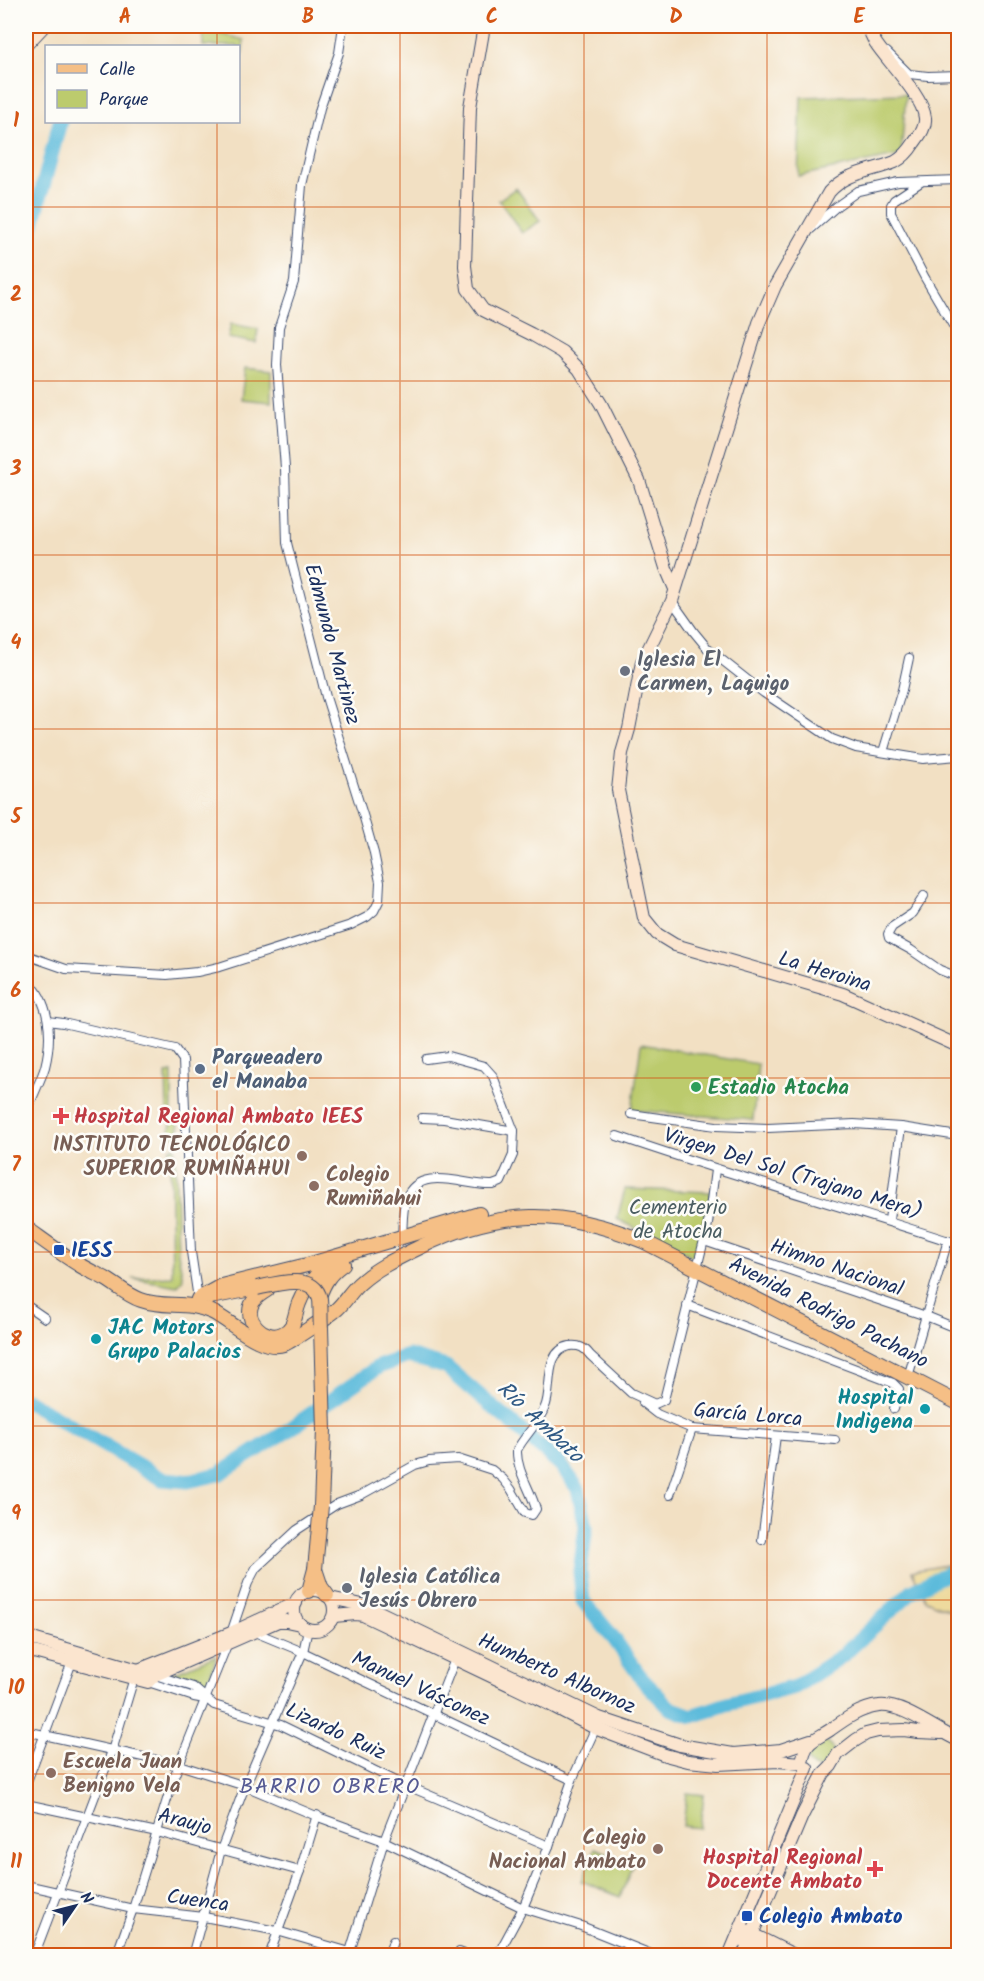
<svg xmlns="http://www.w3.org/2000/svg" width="984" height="1981" font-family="Kalam,sans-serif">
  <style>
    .green { fill: #bccb6d; stroke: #6c7d66; stroke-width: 1.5 }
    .sand { fill: #eeda9e; stroke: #84847e; stroke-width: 1.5 }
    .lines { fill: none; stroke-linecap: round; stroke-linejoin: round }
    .river { stroke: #5dbbdb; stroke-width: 15 }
    .street-casing { stroke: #3b4a6d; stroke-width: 10 }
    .secondary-casing { stroke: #3b4a6d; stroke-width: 14 }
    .primary-casing { stroke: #3b4a6d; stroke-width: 16 }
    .street { stroke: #fff; stroke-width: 8 }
    .secondary { stroke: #fbe5cf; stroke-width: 12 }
    .primary { stroke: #f5bf86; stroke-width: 14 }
    .primary-bridge-casing { stroke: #3b4a6d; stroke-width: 16; stroke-linecap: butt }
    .primary-bridge { stroke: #f5bf86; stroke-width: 14 }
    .grid { fill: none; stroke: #d45514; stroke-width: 1.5; stroke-opacity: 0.55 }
    .worship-dot { fill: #6b7280; stroke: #fdfcf7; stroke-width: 2 }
    .service-dot { fill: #5c6f8a; stroke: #fdfcf7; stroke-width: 2 }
    .leisure-dot { fill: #2e9e5b; stroke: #fdfcf7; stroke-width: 2 }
    .health-dot { fill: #e0444e; stroke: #fdfcf7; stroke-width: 2 }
    .education-dot { fill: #8d6e63; stroke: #fdfcf7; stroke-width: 2 }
    .transit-dot { fill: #1a4fb4; stroke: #fdfcf7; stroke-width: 2 }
    .culture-dot { fill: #0f9aa8; stroke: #fdfcf7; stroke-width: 2 }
    .labels { text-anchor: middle; stroke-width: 5; stroke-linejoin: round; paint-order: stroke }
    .street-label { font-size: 21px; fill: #1b2f5e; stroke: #fdfcf7 }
    .worship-label { font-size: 21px; font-weight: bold; fill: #5b616d; stroke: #fdfcf7; text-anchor: start }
    .service-label { font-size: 21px; font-weight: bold; fill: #4e5e75; stroke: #fdfcf7; text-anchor: start }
    .leisure-label { font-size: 21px; font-weight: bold; fill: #27864d; stroke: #fdfcf7; text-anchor: start }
    .health-label { font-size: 21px; font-weight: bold; fill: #be3a42; stroke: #fdfcf7; text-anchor: start }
    .education-label { font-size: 21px; font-weight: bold; fill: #785e54; stroke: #fdfcf7; text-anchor: end }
    .park-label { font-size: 21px; fill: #4b5e62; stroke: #fdfcf7 }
    .transit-label { font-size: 21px; font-weight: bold; fill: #164399; stroke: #fdfcf7; text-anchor: start }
    .culture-label { font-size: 21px; font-weight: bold; fill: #0d838f; stroke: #fdfcf7; text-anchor: start }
    .water-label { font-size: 22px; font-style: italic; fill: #2f5984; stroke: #fdfcf7 }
    .neighbourhood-label { font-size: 22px; letter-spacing: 1.5px; fill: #555a93; stroke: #fdfcf7 }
    .neatline { fill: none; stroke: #d45514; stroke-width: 2 }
    .grid-label { font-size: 20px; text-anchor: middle; font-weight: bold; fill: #d45514 }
  </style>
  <rect width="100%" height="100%" fill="#fdfcf7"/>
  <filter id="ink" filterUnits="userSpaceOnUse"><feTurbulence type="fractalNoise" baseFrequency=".0167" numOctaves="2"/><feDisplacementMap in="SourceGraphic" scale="12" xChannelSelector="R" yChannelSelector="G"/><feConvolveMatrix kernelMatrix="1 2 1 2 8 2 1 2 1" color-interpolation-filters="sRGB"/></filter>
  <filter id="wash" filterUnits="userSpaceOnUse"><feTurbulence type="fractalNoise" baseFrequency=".008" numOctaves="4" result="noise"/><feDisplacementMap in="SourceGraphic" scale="24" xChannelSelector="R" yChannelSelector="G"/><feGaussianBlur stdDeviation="1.35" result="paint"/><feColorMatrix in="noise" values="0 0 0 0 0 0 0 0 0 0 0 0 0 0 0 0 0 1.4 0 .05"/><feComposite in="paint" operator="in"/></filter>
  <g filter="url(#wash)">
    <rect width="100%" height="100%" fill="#f2e0c3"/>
    <g class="green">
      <path d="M 204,29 L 244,40 L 239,76 L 238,46 L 203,46 Z"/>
      <path d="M 906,94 L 901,155 L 798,176 L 801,97 Z"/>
      <path d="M 516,188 L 540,221 L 522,233 L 499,200 Z"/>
      <path d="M 231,324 L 258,329 L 256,343 L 228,338 Z"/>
      <path d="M 245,368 L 271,371 L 271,402 L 241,399 Z"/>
      <path d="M 641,1044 L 758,1064 L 753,1120 L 632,1110 Z"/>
      <path d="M 172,1073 L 172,1112 L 167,1116 L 166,1074 Z"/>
      <path d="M 178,1120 L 180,1139 L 172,1135 C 168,1128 170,1122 178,1120 Z"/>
      <path d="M 175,1147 L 178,1253 L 183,1279 L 177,1286 L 132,1278 L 172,1276 L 170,1148 Z"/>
      <path d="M 625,1189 L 711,1192 L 698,1259 L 617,1219 Z"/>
      <path d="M 217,1655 L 204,1693 L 164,1677 Z"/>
      <path d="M 819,1740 L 829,1743 L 834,1751 L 823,1769 C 811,1769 807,1762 806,1752 Z"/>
      <path d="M 687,1793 L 704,1795 L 700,1828 L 683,1826 Z"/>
      <path d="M 595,1848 L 633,1864 L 620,1897 L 582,1881 Z"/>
    </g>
    <path class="sand" d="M 958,1563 L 958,1614 L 926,1600 L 912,1571 Z"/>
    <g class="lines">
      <g class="river">
        <path d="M 414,28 L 415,26"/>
        <path d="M 26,250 L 60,122"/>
        <path d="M 26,1400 L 162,1479 L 188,1481 L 219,1474 L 284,1433 L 378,1367 L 408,1356 L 446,1367 L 561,1465 L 578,1489 L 586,1526 L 580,1572 L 583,1601 L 612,1636 L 642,1679 L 670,1708 L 692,1716 L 727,1704 L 795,1687 L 842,1656 L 912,1591 L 948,1573 L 958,1572"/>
      </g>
    </g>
  </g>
  <g filter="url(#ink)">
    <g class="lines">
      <defs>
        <g id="street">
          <path d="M 887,52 L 909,74 L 928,76 L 958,75"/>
          <path d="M 921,182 L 894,200 L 891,205 L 891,213 L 925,278 L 958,334"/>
          <path d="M 811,229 L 837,206 L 858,191 L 898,182 L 958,180"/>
          <path d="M 672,601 L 694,632 L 708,649 L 764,693 L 832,739 L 856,748 L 923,759 L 958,756"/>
          <path d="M 883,752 L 902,690 L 909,658"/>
          <path d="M 924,896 L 913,913 L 892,927 L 888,934 L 889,938 L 911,950 L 940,970 L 958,977"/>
          <path d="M 26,955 L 66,969 L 167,975 L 197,972 L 219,967 L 351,925 L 367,917 L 374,911 L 379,901 L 380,882 L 374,853 L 364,818 L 326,697 L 287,543 L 285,468 L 277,365 L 279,327 L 294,282 L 302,185 L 320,108 L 339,53 L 343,26"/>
          <path d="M 26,979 C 50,1001 53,1035 45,1067 C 40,1083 31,1098 26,1115"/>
          <path d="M 48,1021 L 63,1023 L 175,1049 L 183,1060 L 191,1252 L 198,1299"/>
          <path d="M 631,1114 L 716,1126 L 768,1128 L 854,1124 L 901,1127 L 958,1136"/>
          <path d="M 422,1118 L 444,1119 L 514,1131"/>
          <path d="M 617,1136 C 730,1175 845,1207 958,1244"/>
          <path d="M 889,1220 L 901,1127"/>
          <path d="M 402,1237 C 403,1225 402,1211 406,1199 C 419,1163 467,1187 493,1185 L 501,1182 L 513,1155 L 514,1131 L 493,1076 L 484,1066 L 448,1056 L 426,1059"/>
          <path d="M 704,1241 L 926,1316 L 958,1329"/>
          <path d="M 26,1305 L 45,1318"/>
          <path d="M 687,1305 L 893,1383 L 899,1389 L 894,1409"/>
          <path d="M 908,1377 L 948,1240"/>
          <path d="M 643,1403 L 657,1414 L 692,1429 L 835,1440"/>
          <path d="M 670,1495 L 692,1429"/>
          <path d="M 762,1540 L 776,1436"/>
          <path d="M 252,1631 L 303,1652 L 572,1780"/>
          <path d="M 155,1675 L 193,1687 L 214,1705 L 281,1725 L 396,1781 L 549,1846"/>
          <path d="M 148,1682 L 194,1697 L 205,1699"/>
          <path d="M 26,1731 L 179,1765 L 245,1786 L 321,1818 L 384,1841 L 523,1908 L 581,1926 L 656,1956"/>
          <path d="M 26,1784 L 72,1662"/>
          <path d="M 26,1804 L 157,1832 L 300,1871"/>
          <path d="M 26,1885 L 133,1909 L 204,1917 L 277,1931 L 364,1956"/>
          <path d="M 459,1952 L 470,1956"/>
          <path d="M 349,1955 L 384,1841 L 457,1654"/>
          <path d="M 34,1956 L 112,1751 L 134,1678"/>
          <path d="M 116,1956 L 133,1909 L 174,1777 L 227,1645 L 248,1583 L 256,1568 L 297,1530 L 337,1504 L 361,1495 L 415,1465 L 429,1461 L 458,1459 L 492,1470 L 503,1479 L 511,1489 L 525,1513 L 532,1515 L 536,1509 C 531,1490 516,1470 517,1450 C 525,1435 539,1423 545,1407 C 553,1389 543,1351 570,1346 C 580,1345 585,1348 590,1355 L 631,1393 L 655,1404 L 664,1400 L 708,1224 L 715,1170"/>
          <path d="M 192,1956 L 221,1850 L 245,1786 L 303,1652 L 308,1629"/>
          <path d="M 269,1956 L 300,1871 L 317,1815"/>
          <path d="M 388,1956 L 393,1941"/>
          <path d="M 497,1956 L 523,1908 L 549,1846 L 572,1780 L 597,1725"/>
        </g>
        <g id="secondary">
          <path d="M 484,26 L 470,107 L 465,266 L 468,289 L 483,310 L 531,334 L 562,352 L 579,369 L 601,404 L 639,480 L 666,568 L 675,589"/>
          <path d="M 867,26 C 870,31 872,37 875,42 C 887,61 923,96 925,118 C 926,128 919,136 914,143 C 909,151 904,157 895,162 C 871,172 848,171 829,192 L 775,286 L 759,323 L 672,601 L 642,662 L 629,729 L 622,753 L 618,790 L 644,918 L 657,934 L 675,945 L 843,994 L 958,1046"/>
          <path d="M 26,45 L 44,26"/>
          <circle cx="314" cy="1610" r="20"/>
          <path d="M 330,1598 L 367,1606 L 599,1718 L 680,1745 L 733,1754 L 781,1750 L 811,1740"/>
          <path d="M 334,1616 L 356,1614 L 363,1615 L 537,1698 L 597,1729 L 665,1755 L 688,1761 L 718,1764 L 778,1761 L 802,1763"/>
          <path d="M 26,1637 L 145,1672"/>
          <path d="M 26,1650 L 148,1682 L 155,1675 L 278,1621 L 286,1621 L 300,1624"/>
          <path d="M 138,1670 L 231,1633 L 296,1603"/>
          <path d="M 802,1763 C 805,1741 813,1741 830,1730 C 844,1720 860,1708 879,1706 C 902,1703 937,1731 958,1740"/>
          <path d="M 746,1931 L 796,1956"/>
          <path d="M 742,1940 L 773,1956"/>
          <path d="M 729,1956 L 807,1768"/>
          <path d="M 743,1956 L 802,1816 L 824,1773 L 831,1766 L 838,1754 L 856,1740 L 866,1734 L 878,1731 L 904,1730 L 918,1732 L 941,1733"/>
        </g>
        <g id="primary">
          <path d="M 26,1228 C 43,1240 60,1253 78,1264 C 87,1270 97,1274 106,1279 C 118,1286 127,1295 141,1300 C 166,1309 186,1300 212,1312 C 231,1321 261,1352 284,1344 C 292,1341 330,1315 337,1309 C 346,1301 352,1289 361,1282 C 378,1267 400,1257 420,1247 C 500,1208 561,1208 643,1241 L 958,1403"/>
          <path d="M 267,1290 C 262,1293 256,1297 253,1302 C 242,1319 264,1342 282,1334 C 296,1328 294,1315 299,1303 C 306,1285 319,1271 334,1260"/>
          <path d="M 210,1297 L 257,1288"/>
          <path d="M 319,1297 C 324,1282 330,1273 343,1264"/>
          <path d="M 198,1299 L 221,1286 L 311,1264 L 479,1214"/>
          <path d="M 321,1506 L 324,1430 L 321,1328"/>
          <path d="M 315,1569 L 321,1587 L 327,1595"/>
          <path d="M 309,1591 L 315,1569"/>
        </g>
      </defs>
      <use href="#street" class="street-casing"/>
      <use href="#secondary" class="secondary-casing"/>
      <use href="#primary" class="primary-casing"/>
      <use href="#street" class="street"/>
      <use href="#secondary" class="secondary"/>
      <use href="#primary" class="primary"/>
      <defs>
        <g id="primary-bridge">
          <path d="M 257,1288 C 275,1284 314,1272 320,1299 C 321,1308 320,1319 321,1328"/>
          <path d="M 315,1569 L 321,1506"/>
        </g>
      </defs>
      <use href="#primary-bridge" class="primary-bridge-casing"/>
      <use href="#primary-bridge" class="primary-bridge"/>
    </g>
  </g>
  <path class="grid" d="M 217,26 L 217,46M 400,26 L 400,1956M 584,26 L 584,1956M 767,26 L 767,1956M 217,122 L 217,1956M 26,207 L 958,207M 26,381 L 958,381M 26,555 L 958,555M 26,729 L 958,729M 26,903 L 958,903M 26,1078 L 958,1078M 26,1252 L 958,1252M 26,1426 L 958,1426M 26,1600 L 958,1600M 26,1774 L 958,1774"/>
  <g class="worship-dot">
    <circle cx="625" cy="671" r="6"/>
    <circle cx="347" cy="1588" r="6"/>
  </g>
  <circle class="service-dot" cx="200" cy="1069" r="6"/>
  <circle class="leisure-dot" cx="696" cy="1087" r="6"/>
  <g class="health-dot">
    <path d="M58 1107h6v6h6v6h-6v6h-6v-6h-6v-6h6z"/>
    <path d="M872 1860h6v6h6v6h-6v6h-6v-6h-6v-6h6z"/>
  </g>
  <g class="education-dot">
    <circle cx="302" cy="1156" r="6"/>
    <circle cx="314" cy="1186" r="6"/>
    <circle cx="51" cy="1773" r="6"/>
    <circle cx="658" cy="1849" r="6"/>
  </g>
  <g class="transit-dot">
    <rect x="53" y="1244" width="12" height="12" rx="3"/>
    <rect x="741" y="1910" width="12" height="12" rx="3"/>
  </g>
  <g class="culture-dot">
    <circle cx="96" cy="1339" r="6"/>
    <circle cx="925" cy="1409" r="6"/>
  </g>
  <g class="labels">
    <g class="street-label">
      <text transform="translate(333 644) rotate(75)" y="7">Edmundo Martinez</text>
      <text transform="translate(825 971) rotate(17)" y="7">La Heroina</text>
      <text transform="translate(793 1173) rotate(17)" y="7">Virgen Del Sol (Trajano Mera)</text>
      <text transform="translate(837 1267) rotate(19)" y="7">Himno Nacional</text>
      <text transform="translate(829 1312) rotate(27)" y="7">Avenida Rodrigo Pachano</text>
      <text transform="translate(748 1414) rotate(5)" y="7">García Lorca</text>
      <text transform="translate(557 1673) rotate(24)" y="7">Humberto Albornoz</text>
      <text transform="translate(421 1688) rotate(25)" y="7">Manuel Vásconez</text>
      <text transform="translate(336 1731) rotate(25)" y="7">Lizardo Ruiz</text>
      <text transform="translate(185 1821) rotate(15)" y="7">Araujo</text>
      <text transform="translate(198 1900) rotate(8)" y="7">Cuenca</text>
    </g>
    <g class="worship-label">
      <text x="637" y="666">Iglesia El<tspan x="637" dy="24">Carmen, Laquigo</tspan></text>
      <text x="359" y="1583">Iglesia Católica<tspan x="359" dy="24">Jesús Obrero</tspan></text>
    </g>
    <g class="service-label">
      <text x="212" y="1064">Parqueadero<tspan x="212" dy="24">el Manaba</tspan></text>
    </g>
    <g class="leisure-label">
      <text x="708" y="1094">Estadio Atocha</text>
    </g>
    <g class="health-label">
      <text x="74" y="1123">Hospital Regional Ambato IEES</text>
      <text x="862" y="1864" text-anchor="end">Hospital Regional<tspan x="862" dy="24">Docente Ambato</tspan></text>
    </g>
    <g class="education-label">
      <text x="290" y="1151">INSTITUTO TECNOLÓGICO<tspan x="290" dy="24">SUPERIOR RUMIÑAHUI</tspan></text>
      <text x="326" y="1181" text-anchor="start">Colegio<tspan x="326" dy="24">Rumiñahui</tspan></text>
      <text x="63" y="1768" text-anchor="start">Escuela Juan<tspan x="63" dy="24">Benigno Vela</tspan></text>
      <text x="646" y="1844">Colegio<tspan x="646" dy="24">Nacional Ambato</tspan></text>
    </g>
    <g class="park-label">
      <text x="678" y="1214">Cementerio<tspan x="678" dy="24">de Atocha</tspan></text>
    </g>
    <g class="transit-label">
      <text x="71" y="1257">IESS</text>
      <text x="759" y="1923">Colegio Ambato</text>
    </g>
    <g class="culture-label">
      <text x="108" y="1334">JAC Motors<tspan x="108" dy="24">Grupo Palacios</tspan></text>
      <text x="913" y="1404" text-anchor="end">Hospital<tspan x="913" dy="24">Indigena</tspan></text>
    </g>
    <g class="water-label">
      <text transform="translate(541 1421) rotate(43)" y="8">Río Ambato</text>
    </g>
    <g class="neighbourhood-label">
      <text x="330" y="1793">BARRIO OBRERO</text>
    </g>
  </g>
  <rect width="984" height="1981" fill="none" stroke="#fdfcf7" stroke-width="66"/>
  <rect x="45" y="45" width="195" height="78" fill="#fdfcf7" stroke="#a3aaba" stroke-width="1.5"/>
  <rect x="57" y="64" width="30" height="9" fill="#f5bf86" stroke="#a3aaba" stroke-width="1.5"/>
  <text x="99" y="75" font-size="18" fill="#1b2f5e">Calle</text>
  <rect x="57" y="90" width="30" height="18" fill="#bccb6d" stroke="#a3aaba" stroke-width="1.5"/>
  <text x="99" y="105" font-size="18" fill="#1b2f5e">Parque</text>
  <g transform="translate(75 1906) rotate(55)" stroke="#fdfcf7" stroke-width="4.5" paint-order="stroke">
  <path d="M0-4.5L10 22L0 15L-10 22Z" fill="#1b2f5e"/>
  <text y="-9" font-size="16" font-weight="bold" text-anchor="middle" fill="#1b2f5e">N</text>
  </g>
  <rect x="33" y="33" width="918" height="1915" class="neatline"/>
  <g class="grid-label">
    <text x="125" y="23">A</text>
    <text x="308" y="23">B</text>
    <text x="492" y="23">C</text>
    <text x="676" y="23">D</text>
    <text x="859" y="23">E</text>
    <text x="16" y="127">1</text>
    <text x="16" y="301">2</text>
    <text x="16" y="475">3</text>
    <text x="16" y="649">4</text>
    <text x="16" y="823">5</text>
    <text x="16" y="997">6</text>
    <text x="16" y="1171">7</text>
    <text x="16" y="1346">8</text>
    <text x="16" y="1520">9</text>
    <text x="16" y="1694">10</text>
    <text x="16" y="1868">11</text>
  </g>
</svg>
